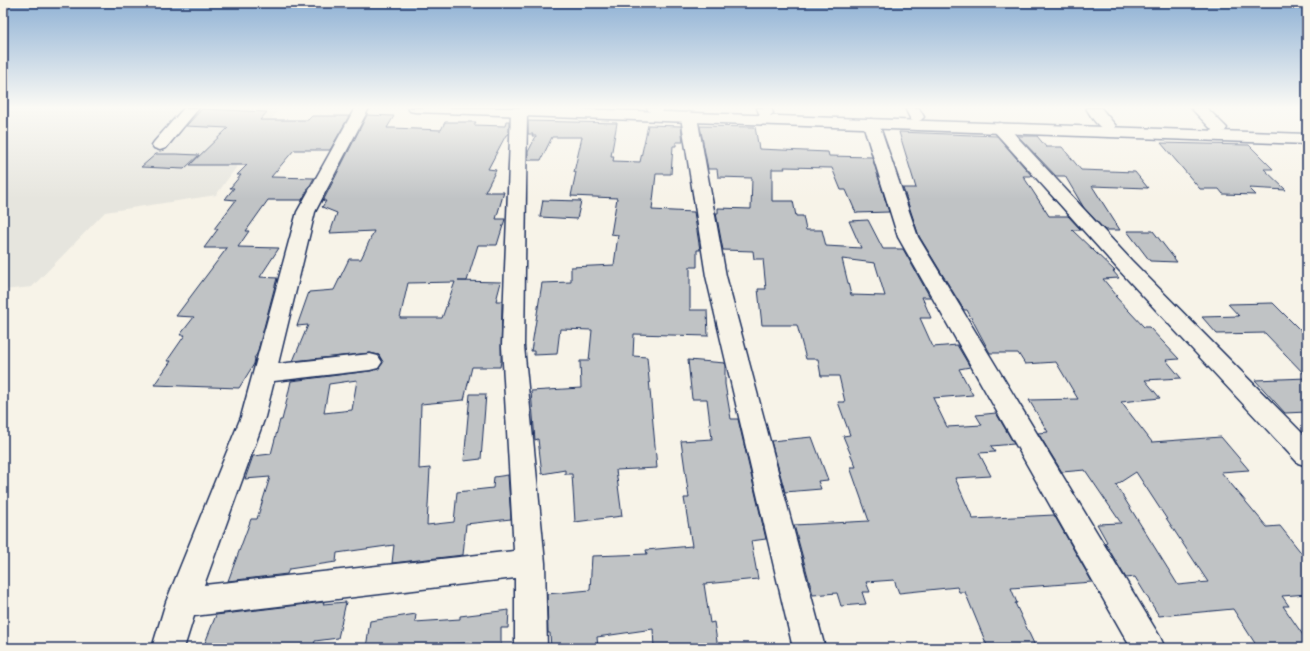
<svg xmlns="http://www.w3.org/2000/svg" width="1310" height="651" font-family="'Architects Daughter',sans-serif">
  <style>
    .built { fill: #e6e5de }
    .building { fill: #c0c3c5; stroke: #1b2f5e; fill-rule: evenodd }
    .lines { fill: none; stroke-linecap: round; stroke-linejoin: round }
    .minor-casing { stroke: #1b2f5e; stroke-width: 3 }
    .highway-casing { stroke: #1b2f5e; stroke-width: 3 }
    .minor { fill: #f7f3e8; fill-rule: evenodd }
    .highway { fill: #f7f3e8; fill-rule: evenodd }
  </style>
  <rect width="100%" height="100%" fill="#f7f3e8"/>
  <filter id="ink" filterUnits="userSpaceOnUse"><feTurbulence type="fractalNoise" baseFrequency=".025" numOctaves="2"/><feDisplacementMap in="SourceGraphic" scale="8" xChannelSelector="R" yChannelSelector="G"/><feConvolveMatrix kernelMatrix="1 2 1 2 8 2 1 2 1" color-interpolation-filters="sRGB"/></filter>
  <g filter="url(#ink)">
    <path class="built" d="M 3,108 L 280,108 L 216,195 L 105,212 L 32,287 L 3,290 Z"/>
    <g class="building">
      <path d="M 202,109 L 267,112 L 260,120 L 308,120 L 312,116 L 349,116 L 330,150 L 294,150 L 271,177 L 314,178 L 302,200 L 268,200 L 246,231 L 249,231 L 238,247 L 279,248 L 260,277 L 277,278 L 257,354 L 254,358 L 255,358 L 254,364 L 239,388 L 154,385 L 171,361 L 167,361 L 185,335 L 180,335 L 194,317 L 176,316 L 227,248 L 204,248 L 218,229 L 214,229 L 236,200 L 225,199 L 234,188 L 230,188 L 241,175 L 237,175 L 247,165 L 190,165 L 228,128 L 186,126 Z"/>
      <path d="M 367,115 L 394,116 L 387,128 L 393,128 L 441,130 L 445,122 L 476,122 L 474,125 L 505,126 L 506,121 L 509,121 L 509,134 L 506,135 L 488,169 L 496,170 L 485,192 L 504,192 L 496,219 L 505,219 L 497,245 L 478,245 L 467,281 L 458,281 L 501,282 L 496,301 L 502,301 L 501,361 L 500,367 L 472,367 L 464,400 L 421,404 L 419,469 L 430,468 L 427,525 L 454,522 L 457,492 L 493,488 L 494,477 L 508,475 L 511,519 L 466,524 L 463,555 L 392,563 L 394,545 L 337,553 L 336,562 L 289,569 L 287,574 L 228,581 L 251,519 L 257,519 L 270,477 L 245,479 L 253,456 L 271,454 L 280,420 L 282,420 L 285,408 L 291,381 L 370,371 L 378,369 L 383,363 L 379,355 L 370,353 L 293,361 L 308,325 L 297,326 L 309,292 L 334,290 L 349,259 L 361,259 L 374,231 L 330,233 L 337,213 L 322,207 L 326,201 L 323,201 ZM 455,282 L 442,318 L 400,318 L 408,283 ZM 357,380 L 352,410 L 324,413 L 329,384 Z"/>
      <path d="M 528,121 L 617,123 L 611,156 L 614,156 L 613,161 L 640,162 L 648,125 L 681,126 L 683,142 L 676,142 L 676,146 L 673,146 L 671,174 L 656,174 L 652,210 L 694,212 L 700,250 L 697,250 L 697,267 L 690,267 L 690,310 L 707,310 L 708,336 L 634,334 L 633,356 L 647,357 L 657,468 L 616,470 L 622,516 L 575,522 L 572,474 L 565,474 L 565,470 L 542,474 L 538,439 L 535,440 L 531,391 L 581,388 L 580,361 L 589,361 L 592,330 L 560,329 L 557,354 L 534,355 L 534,351 L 531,351 L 542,283 L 571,282 L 571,267 L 614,265 L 618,235 L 611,234 L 617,198 L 571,196 L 576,172 L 574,172 L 582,137 L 552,137 L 541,160 L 528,160 L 528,152 L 536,136 L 532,136 L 533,134 L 528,134 Z"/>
      <path d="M 700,126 L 755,127 L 759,149 L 828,152 L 829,156 L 872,157 L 889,212 L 856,213 L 846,190 L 841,190 L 832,168 L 784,167 L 785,169 L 772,169 L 772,201 L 793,201 L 796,216 L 803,216 L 806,230 L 822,230 L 826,246 L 861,248 L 849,221 L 868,220 L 883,249 L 903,249 L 930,297 L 922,297 L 931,318 L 920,318 L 933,347 L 957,345 L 970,367 L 959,369 L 973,395 L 933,398 L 947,427 L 982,425 L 976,415 L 996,413 L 1014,444 L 991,446 L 995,452 L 979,453 L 991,476 L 955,478 L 973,519 L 1054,515 L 1092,582 L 1011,588 L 1017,603 L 1015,603 L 1036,648 L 988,648 L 965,592 L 959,592 L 957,587 L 899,593 L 894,580 L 866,582 L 870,592 L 862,592 L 866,604 L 841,606 L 837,593 L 813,595 L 794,525 L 869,521 L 850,467 L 856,467 L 843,436 L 850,435 L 838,402 L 845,402 L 839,376 L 821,376 L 818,359 L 806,359 L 797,325 L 762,325 L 758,289 L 766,289 L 763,259 L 754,259 L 753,251 L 723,250 L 716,213 L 718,213 L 718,208 L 751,209 L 752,178 L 718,177 L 717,169 L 708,169 ZM 842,259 L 875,263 L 885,296 L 851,295 Z"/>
      <path d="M 899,132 L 997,136 L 1032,176 L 1023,176 L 1049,216 L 1068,216 L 1081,230 L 1072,230 L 1115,271 L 1113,271 L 1119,278 L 1103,279 L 1117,296 L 1115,296 L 1144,327 L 1149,327 L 1179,359 L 1166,360 L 1181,378 L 1145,380 L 1160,398 L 1121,402 L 1152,442 L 1221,437 L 1249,470 L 1221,472 L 1267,527 L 1280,526 L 1307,560 L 1307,594 L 1282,596 L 1289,606 L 1283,606 L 1307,641 L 1307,648 L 1258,648 L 1233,609 L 1159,616 L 1135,577 L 1126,578 L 1105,543 L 1107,542 L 1097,524 L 1121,523 L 1085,470 L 1062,472 L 1038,433 L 1048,432 L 1029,400 L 1078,399 L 1056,362 L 1025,364 L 1018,353 L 990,353 L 967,310 L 964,310 L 919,236 L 903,188 L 916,188 ZM 1136,472 L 1208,582 L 1178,585 L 1116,485 Z"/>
      <path d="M 1018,136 L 1037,136 L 1046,147 L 1062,147 L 1081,170 L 1135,172 L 1148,188 L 1092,186 L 1120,230 L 1105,230 L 1084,208 L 1065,176 L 1056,176 Z"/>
      <path d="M 1161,143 L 1249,145 L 1273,169 L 1264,169 L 1286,190 L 1249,188 L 1256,195 L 1223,194 L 1219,189 L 1200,189 Z"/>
      <path d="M 156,154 L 176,154 L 199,155 L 184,169 L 141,167 Z"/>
      <path d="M 543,200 L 581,201 L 577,219 L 540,217 Z"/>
      <path d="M 1127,231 L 1153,231 L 1177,262 L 1150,261 Z"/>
      <path d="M 1273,303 L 1303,333 L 1307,333 L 1307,377 L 1265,333 L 1217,334 L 1202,317 L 1239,316 L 1228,304 Z"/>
      <path d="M 688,360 L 725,363 L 725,384 L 731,419 L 738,419 L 766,539 L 751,541 L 758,579 L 704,584 L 710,623 L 714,622 L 718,648 L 654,648 L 653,629 L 597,637 L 598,648 L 551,648 L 550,633 L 548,633 L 547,594 L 590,590 L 592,556 L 647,554 L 646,550 L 692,546 L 684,498 L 689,498 L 681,441 L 712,439 L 707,399 L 692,399 Z"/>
      <path d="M 1307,378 L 1307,412 L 1285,413 L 1255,380 Z"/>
      <path d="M 470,394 L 486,394 L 481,459 L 464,461 Z"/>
      <path d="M 812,437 L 828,480 L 818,481 L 821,489 L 785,492 L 771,441 Z"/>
      <path d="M 324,602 L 323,604 L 346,602 L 338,638 L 315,641 L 313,648 L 203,648 L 216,615 Z"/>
      <path d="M 509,610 L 508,628 L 501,628 L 501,646 L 469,648 L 469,643 L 413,646 L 413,648 L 366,648 L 370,621 L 416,614 L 415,622 L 460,619 L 460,616 Z"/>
    </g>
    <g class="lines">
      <defs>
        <g id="minor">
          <path d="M 184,108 L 199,108 L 166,148 L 160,150 L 154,148 L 152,145 L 154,142 Z"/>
          <path d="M 355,108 L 369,108 L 315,212 L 278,364 L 370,354 L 378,356 L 382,362 L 378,368 L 370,370 L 274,381 L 265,417 L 204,585 L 514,551 L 502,346 L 511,112 L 514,109 L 524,109 L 527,112 L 524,346 L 545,563 L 547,648 L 515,648 L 515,578 L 194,616 L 184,648 L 152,648 L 166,602 L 241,417 L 297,212 Z"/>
          <path d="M 647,108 L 663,108 L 663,109 L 661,112 C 655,114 650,114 647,108 Z"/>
          <path d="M 757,108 L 771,108 L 773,113 L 770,116 L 765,118 L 760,116 Z"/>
          <path d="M 905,108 L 919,108 L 924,117 L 921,120 L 916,122 L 911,120 Z"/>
          <path d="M 1086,108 L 1101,108 L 1116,126 L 1113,129 C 1100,133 1092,118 1086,108 Z"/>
          <path d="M 1191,108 L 1207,108 L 1227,128 L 1225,131 L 1219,133 L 1213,131 Z"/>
          <path d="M 689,112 L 694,114 L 697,117 L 726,276 L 825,648 L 793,648 L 706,276 L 681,117 L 684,114 Z"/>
          <path d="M 871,119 L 876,121 L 879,124 L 918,237 L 1160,637 L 1165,648 L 1131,648 L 898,237 L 863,124 L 866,121 Z"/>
          <path d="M 1000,123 L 1006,125 L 1131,260 L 1307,438 L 1307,466 L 1298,463 L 1117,268 L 994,131 L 992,128 L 994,125 Z"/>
        </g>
        <path id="highway" d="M 408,108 L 547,108 L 1307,134 L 1307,144 L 415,112 L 410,111 Z"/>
      </defs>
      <use href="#minor" class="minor-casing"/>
      <use href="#highway" class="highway-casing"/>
      <use href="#minor" class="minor"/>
      <use href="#highway" class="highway"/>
    </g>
  </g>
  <linearGradient id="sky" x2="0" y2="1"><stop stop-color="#90b2d5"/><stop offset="0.54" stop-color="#fbfaf5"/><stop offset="1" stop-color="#fbfaf5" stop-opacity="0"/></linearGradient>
  <rect width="1310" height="199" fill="url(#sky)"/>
  <rect width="1310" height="651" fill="none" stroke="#f7f3e8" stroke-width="16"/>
  <rect x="8" y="8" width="1294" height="635" fill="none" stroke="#1b2f5e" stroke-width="1.5" filter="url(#ink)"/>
</svg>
